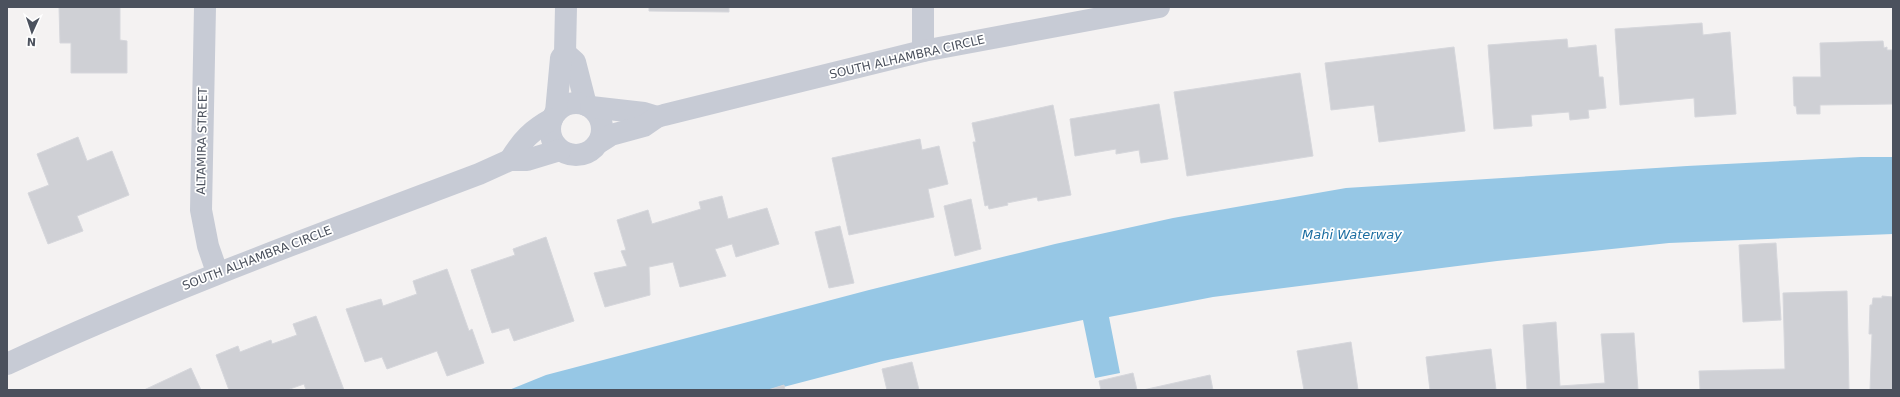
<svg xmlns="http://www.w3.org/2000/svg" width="1900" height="397" font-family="'DejaVu Sans',sans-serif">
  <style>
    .water { fill: #96c7e5 }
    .building { fill: #cfd0d5; stroke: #d6d7dc }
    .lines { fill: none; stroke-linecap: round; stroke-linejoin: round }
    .street { stroke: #c7cbd5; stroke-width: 22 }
    .labels { text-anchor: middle; stroke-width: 3.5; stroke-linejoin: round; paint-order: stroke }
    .street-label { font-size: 12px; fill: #4b515d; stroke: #fff }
    .water-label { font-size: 13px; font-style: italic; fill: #1a6da1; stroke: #fff }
  </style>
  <rect width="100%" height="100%" fill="#f4f2f2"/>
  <path class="water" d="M 1861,157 L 1893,157 L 1893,234 L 1669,243 L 1497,261 L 1213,297 L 1109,317 L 1120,373 L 1095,378 L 1083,320 L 883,361 L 772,390 L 509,390 L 546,375 L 869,290 L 1055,244 L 1173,218 L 1346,188 L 1687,166 Z"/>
  <g class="building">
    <path d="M 59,7 L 120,7 L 120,40 L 127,41 L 127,73 L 71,73 L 71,43 L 60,43 Z"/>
    <path d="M 649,7 L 729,7 L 729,12 L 649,11 Z"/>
    <path d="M 1702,23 L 1703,35 L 1730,32 L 1736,114 L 1695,117 L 1694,98 L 1620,105 L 1615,29 Z"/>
    <path d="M 1567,39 L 1568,48 L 1596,45 L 1599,77 L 1603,77 L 1606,108 L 1588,110 L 1589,118 L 1570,120 L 1569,112 L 1531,115 L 1532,126 L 1494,129 L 1488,45 Z"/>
    <path d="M 1883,41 L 1884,48 L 1887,47 L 1887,50 L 1893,50 L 1893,104 L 1820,105 L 1820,114 L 1797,114 L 1796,106 L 1794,106 L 1793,77 L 1821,77 L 1820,43 Z"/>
    <path d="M 1454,47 L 1465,131 L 1379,142 L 1374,105 L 1331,110 L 1325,63 Z"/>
    <path d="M 1300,73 L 1313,156 L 1187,176 L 1174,92 Z"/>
    <path d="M 1159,104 L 1168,159 L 1141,163 L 1139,150 L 1116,154 L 1116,149 L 1075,156 L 1070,119 Z"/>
    <path d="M 1053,105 L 1071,195 L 1038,201 L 1037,197 L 1007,203 L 1008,205 L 989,209 L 988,205 L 985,206 L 973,142 L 976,142 L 972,123 Z"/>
    <path d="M 78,137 L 87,161 L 112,151 L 129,195 L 77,216 L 83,231 L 48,244 L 28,193 L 49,185 L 37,154 Z"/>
    <path d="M 920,139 L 922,150 L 939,146 L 948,184 L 928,189 L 934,217 L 849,235 L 832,158 Z"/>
    <path d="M 722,196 L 728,219 L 767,208 L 779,244 L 736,257 L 732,244 L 715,249 L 726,276 L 680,287 L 673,262 L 649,267 L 650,295 L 605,307 L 594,273 L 627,266 L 621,251 L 626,250 L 617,220 L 648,210 L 652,224 L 701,209 L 699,202 Z"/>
    <path d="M 971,199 L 981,249 L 955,256 L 944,206 Z"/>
    <path d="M 840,226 L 854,283 L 829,288 L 815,232 Z"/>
    <path d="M 546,237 L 574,321 L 514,341 L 509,328 L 492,333 L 471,270 L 515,255 L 513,249 Z"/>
    <path d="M 1776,243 L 1781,320 L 1743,322 L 1739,245 Z"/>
    <path d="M 447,269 L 469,331 L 472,329 L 484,363 L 447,376 L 437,351 L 387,369 L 382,357 L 365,362 L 346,309 L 381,299 L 383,306 L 417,294 L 413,281 Z"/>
    <path d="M 1847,291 L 1849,390 L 1700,390 L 1699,371 L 1785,369 L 1783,293 Z"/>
    <path d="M 1882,296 L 1893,297 L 1893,390 L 1870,390 L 1872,334 L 1869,334 L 1870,305 L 1872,305 L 1873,298 L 1882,298 Z"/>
    <path d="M 316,316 L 344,390 L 306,390 L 304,384 L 287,390 L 229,390 L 216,355 L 238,346 L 240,352 L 271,340 L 272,344 L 297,335 L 293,324 Z"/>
    <path d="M 1556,322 L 1560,386 L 1605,383 L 1601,334 L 1634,333 L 1638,390 L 1527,390 L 1523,325 Z"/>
    <path d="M 1351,342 L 1358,390 L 1304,390 L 1297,351 Z"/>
    <path d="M 1491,349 L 1496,390 L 1430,390 L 1426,357 Z"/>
    <path d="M 912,362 L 919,390 L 887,390 L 882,369 Z"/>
    <path d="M 191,368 L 201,390 L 144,390 Z"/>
    <path d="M 1133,373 L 1137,390 L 1101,390 L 1099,381 Z"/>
    <path d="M 1210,375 L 1213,390 L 1143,390 Z"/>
    <path d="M 784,385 L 785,390 L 768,390 Z"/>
  </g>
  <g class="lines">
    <g class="street">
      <path d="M 205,7 L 201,210 L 208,246 L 217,272"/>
      <path d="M 923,7 L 923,51"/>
      <path d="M 565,53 L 575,62 L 586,105"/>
      <circle cx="576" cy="129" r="26"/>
      <path d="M 591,107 L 644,113 L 657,117"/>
      <path d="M 556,112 L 561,58 L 565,53 L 566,7"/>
      <path d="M 600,142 L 611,135 L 644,126 L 657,117 L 664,115 L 923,51 L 1159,7"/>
      <path d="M 510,160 C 522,140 532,130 552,119"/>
      <path d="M 7,364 C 161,292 320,234 479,174 L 510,160 L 527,160 L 560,150"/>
    </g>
  </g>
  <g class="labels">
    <g class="street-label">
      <text transform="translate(907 57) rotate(-13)" y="4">SOUTH ALHAMBRA CIRCLE</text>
      <text transform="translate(202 141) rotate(-89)" y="4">ALTAMIRA STREET</text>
      <text transform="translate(257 258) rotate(-21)" y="4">SOUTH ALHAMBRA CIRCLE</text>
    </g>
    <g class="water-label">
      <text x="1352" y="239">Mahi Waterway</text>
    </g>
  </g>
  <rect width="1900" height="397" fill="none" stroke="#4b515d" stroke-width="16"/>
  <g transform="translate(32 32) rotate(183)" stroke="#ffffff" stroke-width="3" paint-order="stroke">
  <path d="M0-3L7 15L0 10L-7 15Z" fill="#4b515d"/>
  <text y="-6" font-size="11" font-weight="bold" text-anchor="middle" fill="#4b515d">N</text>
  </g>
</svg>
